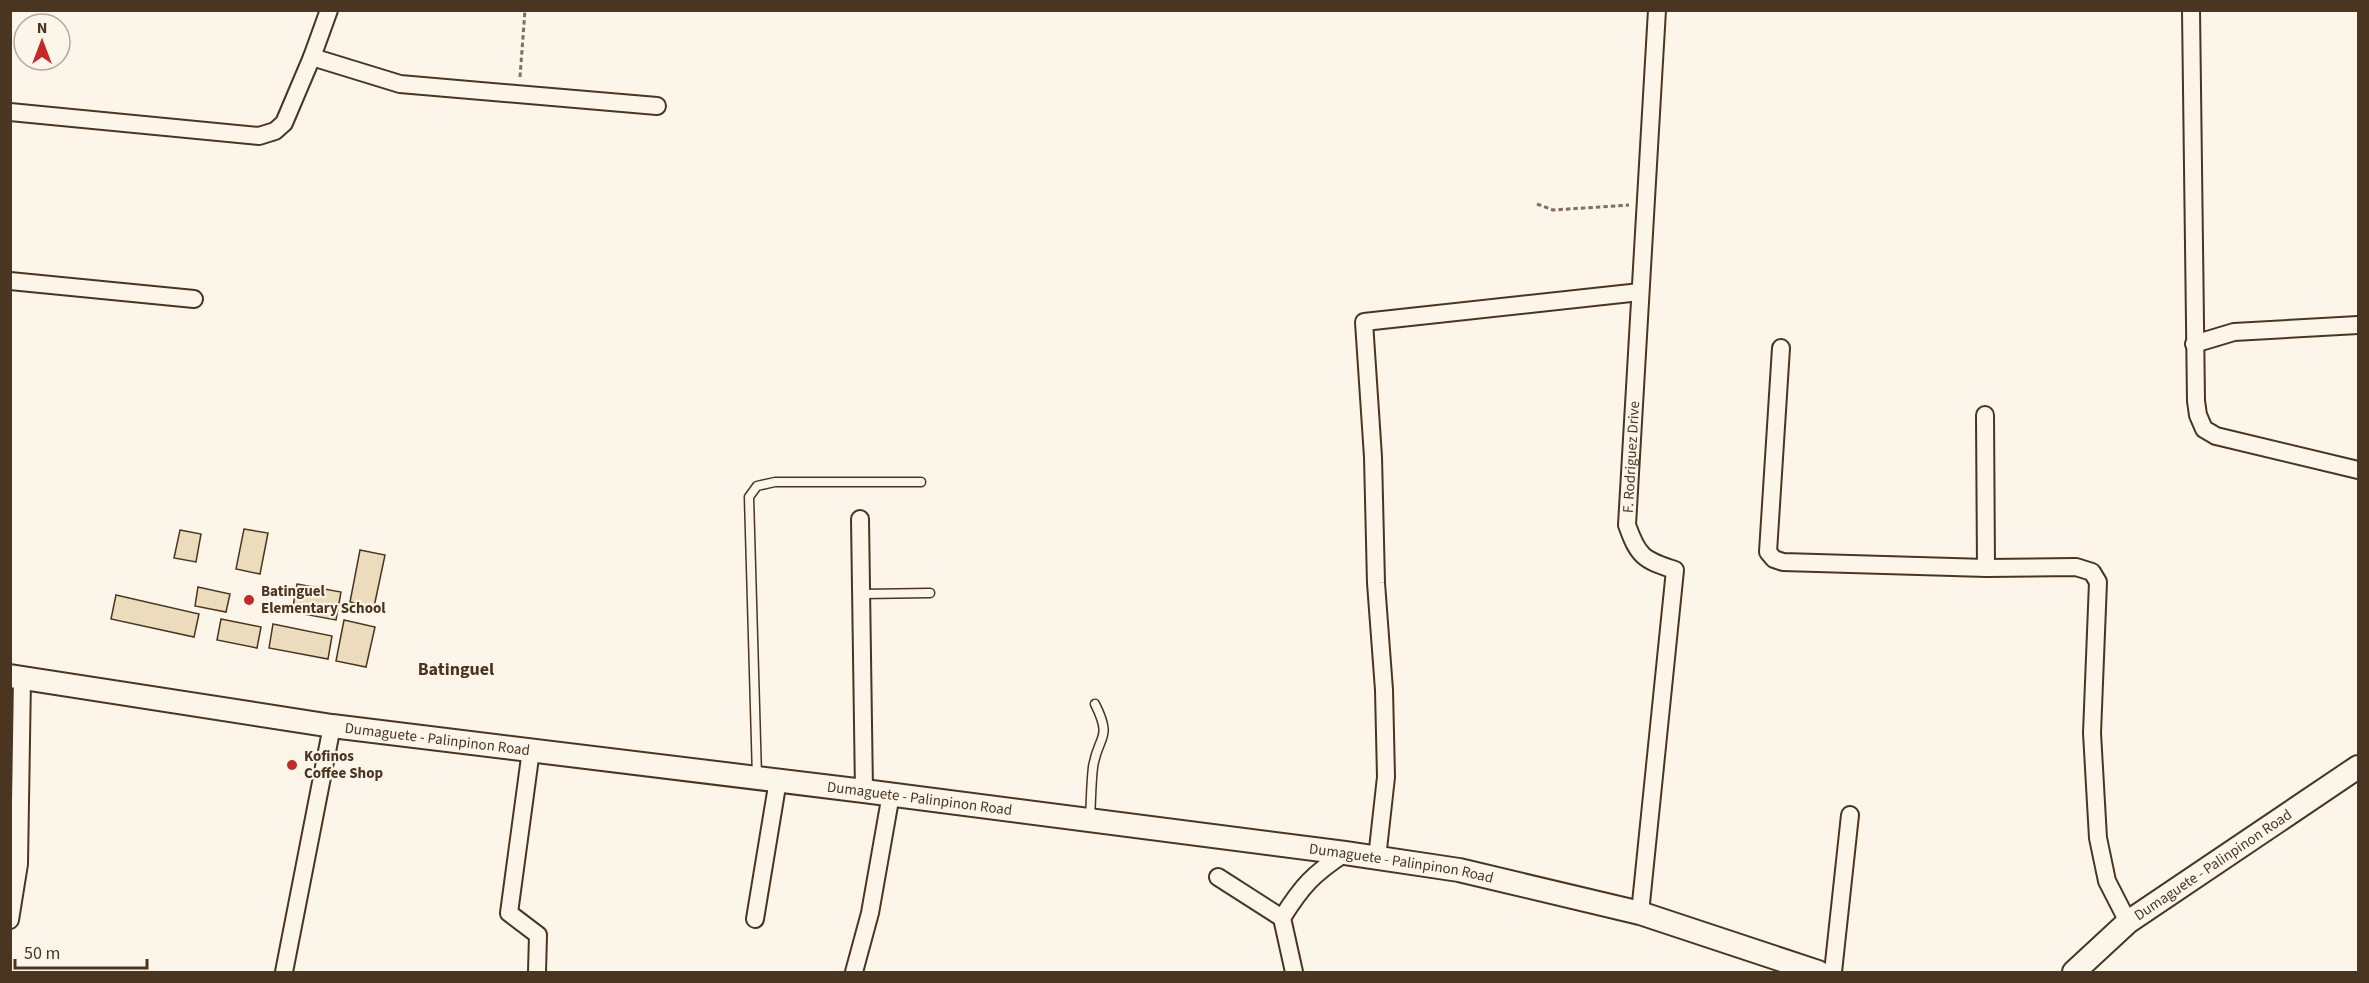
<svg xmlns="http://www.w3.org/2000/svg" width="2369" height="983" font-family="'Source Sans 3',sans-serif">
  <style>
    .building { fill: #ecdcbc; stroke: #4a3520; stroke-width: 1.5 }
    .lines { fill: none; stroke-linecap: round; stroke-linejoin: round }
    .service-casing { stroke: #4a3520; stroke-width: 11 }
    .minor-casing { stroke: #4a3520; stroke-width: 20 }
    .secondary-casing { stroke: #4a3520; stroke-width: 26 }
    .path { stroke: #7f6f5c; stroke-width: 3; stroke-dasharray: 4.5 3; stroke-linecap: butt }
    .service { stroke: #fbf6e9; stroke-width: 8 }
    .minor { stroke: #fbf6e9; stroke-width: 16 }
    .secondary { stroke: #fbf6e9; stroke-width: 22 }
    .poi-dot { fill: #c62828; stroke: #fbf6e9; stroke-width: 2 }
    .labels { text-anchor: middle; stroke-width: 4.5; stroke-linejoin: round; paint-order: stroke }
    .street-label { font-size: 15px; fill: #4a3520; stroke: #fbf6e9 }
    .poi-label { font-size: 15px; font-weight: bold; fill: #4a3520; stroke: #fbf6e9; text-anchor: start }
    .quarter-label { font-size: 18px; font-weight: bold; fill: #4a3520; stroke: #fbf6e9 }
  </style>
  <rect width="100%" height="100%" fill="#fbf6e9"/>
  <g class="building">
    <path d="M 244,529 L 268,533 L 260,574 L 236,569 Z"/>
    <path d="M 180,530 L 201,534 L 196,562 L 174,558 Z"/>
    <path d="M 360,550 L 385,555 L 374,607 L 350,602 Z"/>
    <path d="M 297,584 L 341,592 L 336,620 L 292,612 Z"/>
    <path d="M 198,587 L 230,594 L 226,612 L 195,606 Z"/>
    <path d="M 116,595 L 199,614 L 194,637 L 111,619 Z"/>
    <path d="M 221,619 L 261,627 L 257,648 L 217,640 Z"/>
    <path d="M 344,620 L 375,627 L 366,667 L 336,661 Z"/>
    <path d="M 273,624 L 332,636 L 328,659 L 269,648 Z"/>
  </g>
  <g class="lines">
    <defs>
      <g id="service">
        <path d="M 863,594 L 930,593"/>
        <path d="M 757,777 L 749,497 L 757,486 L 775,482 L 921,482"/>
        <path d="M 1090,819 C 1091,802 1091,784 1093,767 C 1098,735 1113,740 1095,704"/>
      </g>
      <g id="minor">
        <path d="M 2191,10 L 2196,401 L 2198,415 L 2204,429 L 2216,436 L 2358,470"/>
        <path d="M 312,57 L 329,10"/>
        <path d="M 10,112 L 259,136 L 275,131 L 284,123 L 312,57 L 400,84 L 657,106"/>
        <path d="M 10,281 L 194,299"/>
        <path d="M 2194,344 L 2234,332 L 2358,325"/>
        <path d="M 1781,348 L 1768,552 L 1774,559 L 1783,562 L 1986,568 L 2076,567 L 2092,572 L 2098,582 L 2092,733 L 2098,838 L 2107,881 L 2128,922"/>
        <path d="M 1985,415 L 1986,568"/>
        <path d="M 860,519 L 864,791"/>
        <path d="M 531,750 L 509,913 L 538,935 L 537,972"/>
        <path d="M 1377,858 L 1386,777 L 1384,690 L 1376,583 L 1373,457 L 1364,322 L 1640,292"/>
        <path d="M 1218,877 L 1282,918 L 1294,972"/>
        <path id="s1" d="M 1640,913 L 1675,570 C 1643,560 1638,556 1627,525 L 1657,10"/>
        <path d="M 1282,918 C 1302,886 1313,874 1345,853"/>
        <path d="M 755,919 L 778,780"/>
        <path d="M 10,920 L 19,864 L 22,678"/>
        <path d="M 284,972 L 332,726"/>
        <path d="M 854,972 L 870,913 L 891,794"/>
        <path d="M 1833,972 L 1850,815"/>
      </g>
      <g id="secondary">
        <path id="s2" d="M 10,676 L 332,726 L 864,791 L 1345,853 L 1459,870 L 1640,913 L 1818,972"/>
        <path id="s3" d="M 2074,972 L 2128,922 L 2358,767"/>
      </g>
    </defs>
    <use href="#service" class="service-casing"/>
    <use href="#minor" class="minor-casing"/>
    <use href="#secondary" class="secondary-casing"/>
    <g class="path">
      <path d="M 520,77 L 525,10"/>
      <path d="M 1537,204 L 1553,210 L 1629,205"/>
    </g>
    <use href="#service" class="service"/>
    <use href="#minor" class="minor"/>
    <use href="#secondary" class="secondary"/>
  </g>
  <g class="poi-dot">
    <circle cx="249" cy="600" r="6"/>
    <circle cx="292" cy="765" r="6"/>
  </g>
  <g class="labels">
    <g class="street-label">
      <text dy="5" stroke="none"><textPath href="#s1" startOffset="483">F. Rodriguez Drive</textPath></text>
      <text dy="5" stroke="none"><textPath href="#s2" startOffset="432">Dumaguete - Palinpinon Road</textPath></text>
      <text dy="5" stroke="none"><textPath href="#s2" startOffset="918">Dumaguete - Palinpinon Road</textPath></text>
      <text dy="5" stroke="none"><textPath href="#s2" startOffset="1404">Dumaguete - Palinpinon Road</textPath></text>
      <text dy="5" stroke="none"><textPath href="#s3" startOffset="176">Dumaguete - Palinpinon Road</textPath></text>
    </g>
    <g class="poi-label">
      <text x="261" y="596">Batinguel<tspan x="261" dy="17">Elementary School</tspan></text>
      <text x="304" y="761">Kofinos<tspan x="304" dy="17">Coffee Shop</tspan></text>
    </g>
    <g class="quarter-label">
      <text x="456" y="675">Batinguel</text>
    </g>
  </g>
  <rect width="2369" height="983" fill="none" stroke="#4a3520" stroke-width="24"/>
  <g transform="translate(42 42)"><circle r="28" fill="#fbf6e9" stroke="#b4a999" stroke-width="1.5"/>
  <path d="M0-4.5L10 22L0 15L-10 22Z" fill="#c62828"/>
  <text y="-9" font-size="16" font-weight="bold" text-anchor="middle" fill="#4a3520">N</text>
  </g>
  <path d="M15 959v9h132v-9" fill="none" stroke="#4a3520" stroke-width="3"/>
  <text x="24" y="959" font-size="18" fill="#4a3520" stroke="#fbf6e9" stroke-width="4.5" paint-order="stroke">50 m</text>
</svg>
